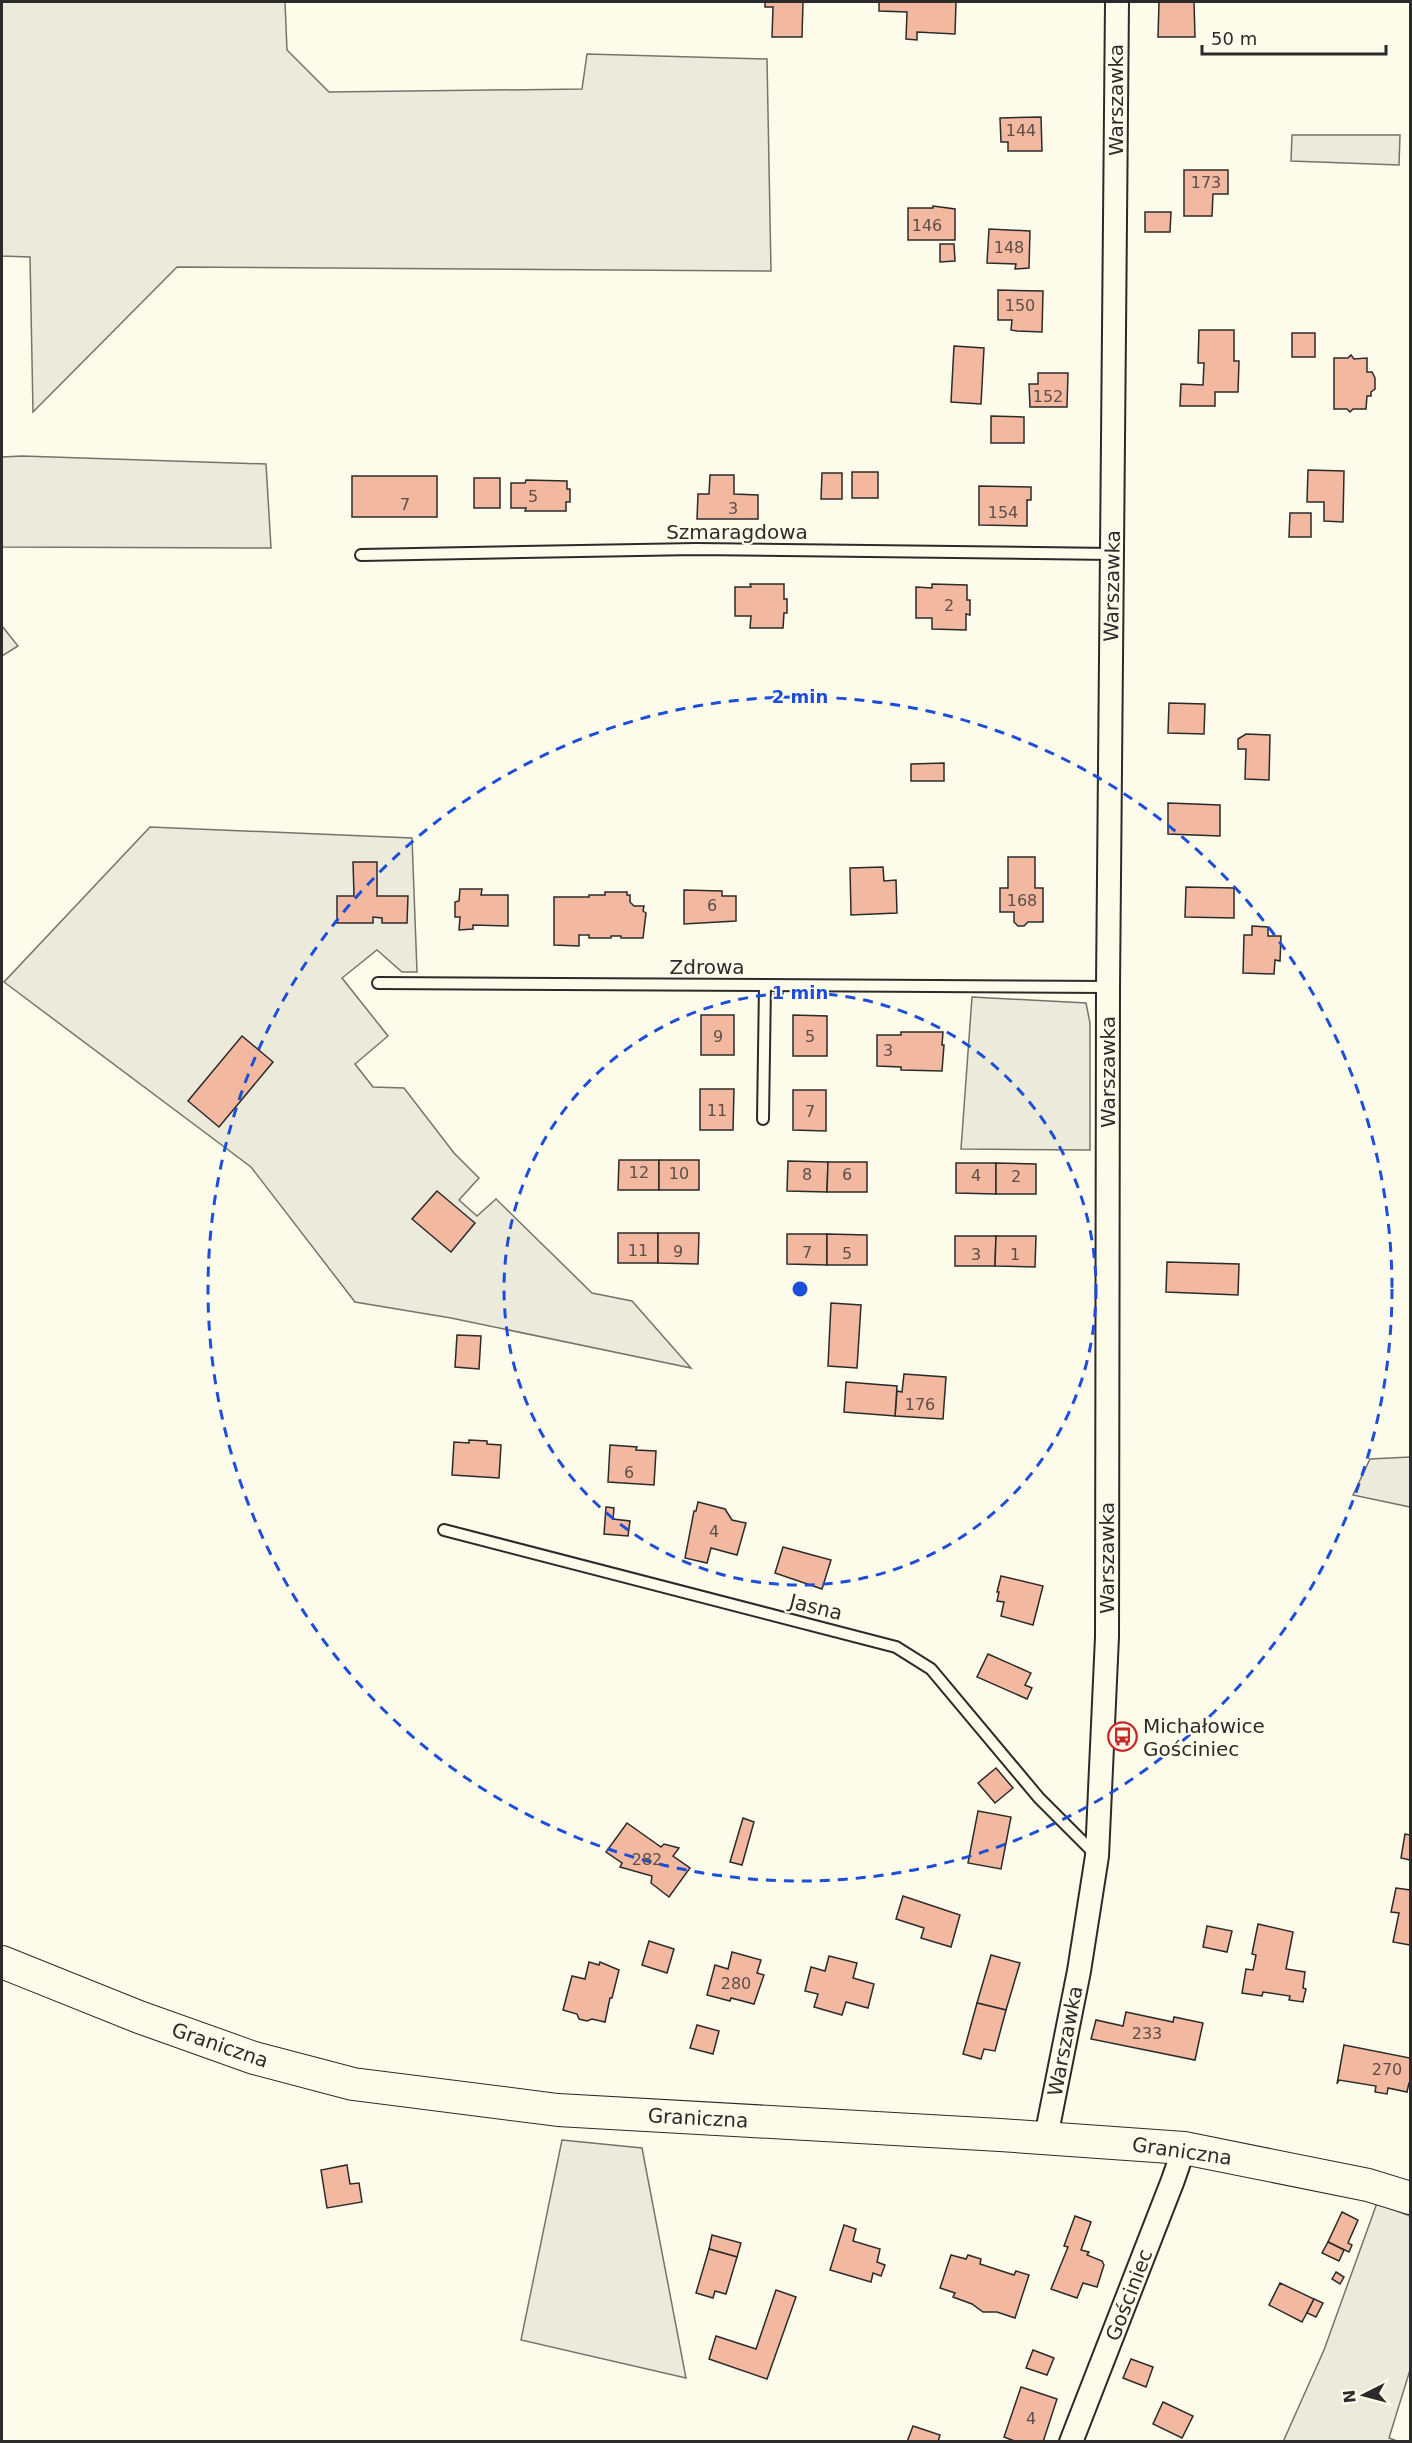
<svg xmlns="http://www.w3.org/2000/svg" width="1412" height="2443" font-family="'DejaVu Sans',sans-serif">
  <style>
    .green { fill: #ecebdb; stroke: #74746e; stroke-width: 1.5 }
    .building { fill: #f2b8a0; stroke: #2b2b2b; stroke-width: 1.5 }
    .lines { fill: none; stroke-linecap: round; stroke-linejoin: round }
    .lane-casing { stroke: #2b2b2b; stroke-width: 14 }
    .street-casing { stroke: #2b2b2b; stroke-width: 26 }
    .secondary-casing { stroke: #2b2b2b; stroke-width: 34 }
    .lane { stroke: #fdfbea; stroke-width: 10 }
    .street { stroke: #fdfbea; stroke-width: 22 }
    .secondary { stroke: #fdfbea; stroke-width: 32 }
    .ring { fill: none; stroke: #1d4ed8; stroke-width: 3; stroke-dasharray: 10 8 }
    .labels { text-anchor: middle; stroke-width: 4.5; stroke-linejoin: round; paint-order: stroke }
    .number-label { font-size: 16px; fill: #5d4e48 }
    .street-label { font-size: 20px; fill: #2b2b2b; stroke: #fdfbea }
    .poi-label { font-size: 20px; fill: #2b2b2b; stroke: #fdfbea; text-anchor: start }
    .centre { fill: #1d4ed8; stroke: #fdfbea; stroke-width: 3 }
    .ring-label { font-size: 18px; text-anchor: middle; font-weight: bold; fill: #1d4ed8; stroke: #fdfbea; stroke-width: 4.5; stroke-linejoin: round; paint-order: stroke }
  </style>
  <rect width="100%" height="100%" fill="#fdfbea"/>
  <g class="green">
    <path d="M 2,2 L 285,2 L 287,50 L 329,92 L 582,89 L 587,54 L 767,59 L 771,271 L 177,267 L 33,412 L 30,257 L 2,256 Z"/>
    <path d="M 1292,135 L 1400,135 L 1399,165 L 1291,161 Z"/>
    <path d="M 22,456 L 266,464 L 271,548 L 2,547 L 2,457 Z"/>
    <path d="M 2,626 L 18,646 L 2,656 Z"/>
    <path d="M 150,827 L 412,838 L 417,972 L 402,972 L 377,950 L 342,978 L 388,1036 L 355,1064 L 373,1087 L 404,1088 L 454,1153 L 479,1178 L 459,1200 L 477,1216 L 496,1199 L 592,1293 L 632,1301 L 691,1368 L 451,1318 L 355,1302 L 251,1167 L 4,982 Z"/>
    <path d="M 972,997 L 1086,1003 L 1090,1023 L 1090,1150 L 961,1149 Z"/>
    <path d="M 1410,1457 L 1410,1507 L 1353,1495 L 1370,1459 Z"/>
    <path d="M 562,2140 L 642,2148 L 686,2378 L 521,2340 Z"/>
    <path d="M 1377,2203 L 1410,2216 L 1410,2370 L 1389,2438 L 1397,2441 L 1283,2442 L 1324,2350 Z"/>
  </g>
  <g class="building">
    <path d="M 765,2 L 803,2 L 802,37 L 772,37 L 773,7 L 765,7 Z"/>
    <path d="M 879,2 L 956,2 L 955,34 L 917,32 L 917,40 L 906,39 L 907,12 L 879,11 Z"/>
    <path d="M 1159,2 L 1194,2 L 1195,37 L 1158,37 Z"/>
    <path d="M 1041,117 L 1042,151 L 1008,151 L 1008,142 L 1001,142 L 1000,118 Z"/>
    <path d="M 1184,170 L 1228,170 L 1228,194 L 1213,194 L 1212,216 L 1184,216 Z"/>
    <path d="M 933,206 L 955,209 L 955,240 L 908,240 L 908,208 L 933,208 Z"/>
    <path d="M 1145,212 L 1171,212 L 1170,232 L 1145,232 Z"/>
    <path d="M 989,229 L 1030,231 L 1029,268 L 1015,269 L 1016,264 L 987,263 Z"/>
    <path d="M 940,244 L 954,244 L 955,261 L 940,262 Z"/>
    <path d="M 998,290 L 1043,291 L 1042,332 L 1017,331 L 1011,330 L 1012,320 L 998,320 Z"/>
    <path d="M 1199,330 L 1234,330 L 1234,361 L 1239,361 L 1238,392 L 1215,392 L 1215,406 L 1180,406 L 1181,384 L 1203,385 L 1204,363 L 1198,363 Z"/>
    <rect x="1292" y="333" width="23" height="24"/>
    <path d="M 954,346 L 984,348 L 981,404 L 951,402 Z"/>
    <path d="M 1351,355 L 1354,359 L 1367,358 L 1367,372 L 1372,372 L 1375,378 L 1375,389 L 1371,392 L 1371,396 L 1367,396 L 1366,409 L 1353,409 L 1350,412 L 1347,409 L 1334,409 L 1334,358 L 1348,358 Z"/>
    <path d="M 1038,373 L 1068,373 L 1067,407 L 1030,407 L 1029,384 L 1038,384 Z"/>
    <path d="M 991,416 L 1024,417 L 1024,443 L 991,443 Z"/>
    <path d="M 1308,470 L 1344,471 L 1343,522 L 1324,521 L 1324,502 L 1307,502 Z"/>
    <rect x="852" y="472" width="26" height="26"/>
    <path d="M 822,473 L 842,473 L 842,499 L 821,499 Z"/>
    <path d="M 710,475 L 734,475 L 734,494 L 758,495 L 758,519 L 697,519 L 698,494 L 709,494 Z"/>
    <rect x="352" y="476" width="85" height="41"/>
    <rect x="474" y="478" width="26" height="30"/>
    <path d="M 526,480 L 567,481 L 567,489 L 570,489 L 570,502 L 566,502 L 566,511 L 525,511 L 526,508 L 511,508 L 511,483 L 525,483 Z"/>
    <path d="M 979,486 L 1031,487 L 1031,500 L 1027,500 L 1027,526 L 979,525 Z"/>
    <path d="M 1290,513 L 1311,513 L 1311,537 L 1289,537 Z"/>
    <path d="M 750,584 L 784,584 L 784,599 L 787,599 L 787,613 L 784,613 L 783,628 L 750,628 L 751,616 L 735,616 L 735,587 L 751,587 Z"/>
    <path d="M 932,584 L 967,585 L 967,600 L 970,600 L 970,615 L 966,614 L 966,630 L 932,629 L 932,618 L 916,618 L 916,587 L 932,588 Z"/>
    <path d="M 1169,703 L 1205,704 L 1204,734 L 1168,733 Z"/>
    <path d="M 1246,734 L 1270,735 L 1269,780 L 1245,779 L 1246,749 L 1238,749 L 1238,739 Z"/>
    <path d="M 944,763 L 944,781 L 911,781 L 911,764 Z"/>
    <path d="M 1168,803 L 1220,805 L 1220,836 L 1168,834 Z"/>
    <path d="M 1008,857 L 1035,857 L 1035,888 L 1043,888 L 1043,922 L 1028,922 L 1024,926 L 1018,926 L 1014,922 L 1014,912 L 1000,912 L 1000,888 L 1008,888 Z"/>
    <path d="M 353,862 L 377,862 L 377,896 L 408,896 L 407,923 L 382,923 L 382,918 L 373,917 L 373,923 L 337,923 L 337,896 L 354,896 Z"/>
    <path d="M 883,867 L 884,881 L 896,880 L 897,913 L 851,915 L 850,868 Z"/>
    <path d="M 1186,887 L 1234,888 L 1234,918 L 1185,917 Z"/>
    <path d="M 460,889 L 482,889 L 481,895 L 508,895 L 508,926 L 473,925 L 473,929 L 459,930 L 460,917 L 455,917 L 455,902 L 459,901 Z"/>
    <path d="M 684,890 L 722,891 L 722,896 L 736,896 L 736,921 L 684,924 Z"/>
    <path d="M 605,892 L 627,892 L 627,895 L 630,895 L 630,902 L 634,906 L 644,906 L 643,911 L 646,913 L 643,938 L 621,938 L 621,936 L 611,936 L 611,938 L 589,938 L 589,935 L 579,935 L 579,946 L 554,945 L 554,897 L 589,897 L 589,895 L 605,895 Z"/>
    <path d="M 1252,926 L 1268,927 L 1268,936 L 1281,936 L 1280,961 L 1275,960 L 1274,974 L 1243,973 L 1244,935 L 1252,935 Z"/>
    <rect x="701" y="1015" width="33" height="40"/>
    <path d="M 793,1015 L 827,1016 L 827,1056 L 793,1056 Z"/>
    <path d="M 901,1032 L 943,1032 L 942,1045 L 944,1045 L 942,1071 L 901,1070 L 901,1067 L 877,1066 L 877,1035 L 901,1035 Z"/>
    <path d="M 242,1036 L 273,1062 L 219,1127 L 188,1101 Z"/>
    <path d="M 700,1089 L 734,1089 L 733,1130 L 700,1130 Z"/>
    <path d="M 793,1090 L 826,1090 L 826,1131 L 793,1130 Z"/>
    <path d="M 619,1160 L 659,1160 L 659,1190 L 618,1190 Z"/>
    <rect x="659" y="1160" width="40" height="30"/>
    <path d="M 788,1161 L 828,1162 L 827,1192 L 787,1191 Z"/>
    <path d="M 828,1162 L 867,1162 L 867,1192 L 827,1192 Z"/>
    <path d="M 956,1163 L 996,1163 L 996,1194 L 956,1193 Z"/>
    <path d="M 996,1163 L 1036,1164 L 1036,1194 L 996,1194 Z"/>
    <path d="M 437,1191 L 475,1223 L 451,1252 L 412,1219 Z"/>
    <rect x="618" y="1233" width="40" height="30"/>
    <path d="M 658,1233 L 699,1233 L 698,1264 L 658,1263 Z"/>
    <path d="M 787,1234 L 827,1234 L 827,1265 L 787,1264 Z"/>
    <path d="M 827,1234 L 867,1235 L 867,1265 L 827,1265 Z"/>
    <path d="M 955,1236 L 996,1236 L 995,1266 L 955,1266 Z"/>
    <path d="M 996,1236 L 1036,1236 L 1035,1267 L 995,1266 Z"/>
    <path d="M 1167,1262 L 1239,1264 L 1238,1295 L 1166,1292 Z"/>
    <path d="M 831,1303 L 861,1305 L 857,1368 L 828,1366 Z"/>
    <path d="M 457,1335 L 481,1336 L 479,1369 L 455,1367 Z"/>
    <path d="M 904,1374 L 946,1377 L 943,1419 L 895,1416 L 897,1391 L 902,1392 Z"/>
    <path d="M 846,1382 L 897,1386 L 895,1416 L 844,1412 Z"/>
    <path d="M 469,1440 L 487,1441 L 487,1444 L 501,1445 L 499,1478 L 452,1475 L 454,1442 L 469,1443 Z"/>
    <path d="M 610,1445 L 637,1447 L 636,1450 L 656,1451 L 654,1485 L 608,1482 Z"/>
    <path d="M 698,1502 L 725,1509 L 732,1520 L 746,1523 L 737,1555 L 711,1548 L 707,1563 L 685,1558 L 694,1511 L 696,1511 Z"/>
    <path d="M 606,1507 L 614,1508 L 613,1519 L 630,1521 L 628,1536 L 604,1534 Z"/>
    <path d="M 783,1547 L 831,1560 L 822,1589 L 775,1573 Z"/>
    <path d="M 1001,1576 L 1043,1586 L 1033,1625 L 1001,1616 L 1004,1602 L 997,1601 L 999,1592 L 997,1592 Z"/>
    <path d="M 988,1654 L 1031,1673 L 1025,1685 L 1032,1688 L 1027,1699 L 977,1677 Z"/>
    <path d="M 996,1768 L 1013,1788 L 995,1803 L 978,1783 Z"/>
    <path d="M 978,1811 L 1011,1817 L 1001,1869 L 968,1863 Z"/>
    <path d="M 743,1818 L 754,1822 L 742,1865 L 730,1862 Z"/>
    <path d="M 627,1823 L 661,1847 L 664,1844 L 679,1848 L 673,1856 L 690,1868 L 669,1897 L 651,1883 L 652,1876 L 620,1867 L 622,1863 L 606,1852 Z"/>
    <path d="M 1405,1834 L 1410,1835 L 1410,1860 L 1401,1858 Z"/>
    <path d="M 1396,1888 L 1410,1890 L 1410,1945 L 1393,1942 L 1399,1913 L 1391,1912 Z"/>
    <path d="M 903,1896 L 960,1915 L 951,1947 L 921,1938 L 924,1928 L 896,1919 Z"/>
    <path d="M 1258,1924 L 1293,1932 L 1286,1969 L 1305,1972 L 1303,1988 L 1306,1989 L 1303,2002 L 1289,2000 L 1290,1996 L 1263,1992 L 1262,1996 L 1242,1993 L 1246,1969 L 1253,1970 L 1256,1955 L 1252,1954 Z"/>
    <path d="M 1207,1926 L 1232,1931 L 1227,1952 L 1203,1947 Z"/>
    <path d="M 649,1941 L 674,1949 L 667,1973 L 642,1965 Z"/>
    <path d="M 732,1952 L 761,1960 L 757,1973 L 764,1975 L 754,2004 L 731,1998 L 730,2001 L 707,1995 L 715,1965 L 728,1969 Z"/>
    <path d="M 991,1955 L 1020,1963 L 1006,2010 L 977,2003 Z"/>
    <path d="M 829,1956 L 857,1963 L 853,1978 L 874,1984 L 868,2008 L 846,2002 L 842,2015 L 814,2007 L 818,1994 L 805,1991 L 811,1967 L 825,1971 Z"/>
    <path d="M 589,1962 L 599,1965 L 600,1962 L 619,1970 L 612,1998 L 610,1998 L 605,2022 L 592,2019 L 587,2021 L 579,2019 L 577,2014 L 563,2010 L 572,1976 L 585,1979 Z"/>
    <path d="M 977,2003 L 1006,2010 L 995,2051 L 984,2049 L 981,2059 L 963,2054 Z"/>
    <path d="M 1126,2012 L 1173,2022 L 1174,2017 L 1203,2023 L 1195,2060 L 1091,2039 L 1096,2020 L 1123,2026 Z"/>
    <path d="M 697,2025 L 719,2031 L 713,2054 L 690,2048 Z"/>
    <path d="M 1344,2045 L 1410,2058 L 1410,2083 L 1409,2083 L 1407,2092 L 1388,2088 L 1387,2094 L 1375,2092 L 1376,2086 L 1339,2080 L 1337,2084 Z"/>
    <path d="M 347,2165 L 350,2184 L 359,2183 L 362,2202 L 327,2208 L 321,2170 Z"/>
    <path d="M 1342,2212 L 1358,2220 L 1348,2243 L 1352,2245 L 1349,2252 L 1328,2242 Z"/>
    <path d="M 1075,2216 L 1091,2222 L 1081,2250 L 1089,2252 L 1087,2255 L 1102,2261 L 1104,2265 L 1097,2287 L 1083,2283 L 1077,2298 L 1051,2289 L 1068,2247 L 1064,2246 Z"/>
    <path d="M 844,2225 L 856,2229 L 853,2241 L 880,2249 L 877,2262 L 885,2265 L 881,2276 L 873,2273 L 871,2282 L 830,2270 Z"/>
    <path d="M 712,2235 L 741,2243 L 737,2257 L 709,2249 Z"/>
    <path d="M 1328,2242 L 1344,2250 L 1339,2261 L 1322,2253 Z"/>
    <path d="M 709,2249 L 737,2257 L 726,2294 L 715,2291 L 713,2298 L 696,2293 Z"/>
    <path d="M 951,2255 L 966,2259 L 968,2255 L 981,2259 L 980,2264 L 1014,2275 L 1016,2271 L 1029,2275 L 1015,2318 L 997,2312 L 983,2312 L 972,2304 L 953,2297 L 955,2293 L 940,2288 Z"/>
    <path d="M 1336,2272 L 1344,2277 L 1340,2284 L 1332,2279 Z"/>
    <path d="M 1280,2283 L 1314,2299 L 1302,2322 L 1269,2305 Z"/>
    <path d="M 776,2290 L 796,2297 L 767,2379 L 709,2359 L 716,2336 L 756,2349 Z"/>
    <path d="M 1314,2299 L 1323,2303 L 1316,2317 L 1307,2313 Z"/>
    <path d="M 1033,2350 L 1054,2358 L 1047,2375 L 1026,2368 Z"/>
    <path d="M 1131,2359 L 1153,2367 L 1146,2387 L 1123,2378 Z"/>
    <path d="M 1021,2387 L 1057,2399 L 1043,2442 L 1017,2442 L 1004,2437 Z"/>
    <path d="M 1163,2402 L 1193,2416 L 1182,2438 L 1153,2424 Z"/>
    <path d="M 913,2426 L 940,2435 L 938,2442 L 907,2442 Z"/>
  </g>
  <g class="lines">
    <defs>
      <g id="lane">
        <path d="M 361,555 L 696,549 L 1113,554"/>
        <path d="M 378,983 L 1108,987"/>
        <path d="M 763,1119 L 765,985"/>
        <path d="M 444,1530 L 896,1647 L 931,1669 L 1039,1798 L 1095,1854"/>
      </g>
      <g id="street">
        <path d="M 1046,2137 L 1079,1971 L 1097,1856 L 1107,1637 L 1108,987 L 1117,2"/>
        <path d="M 1071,2442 L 1173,2180 L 1184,2148"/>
      </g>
      <path id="secondary" d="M 2,1962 L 139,2017 L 254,2058 L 353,2084 L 558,2110 L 1000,2135 L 1184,2148 L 1368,2185 L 1410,2198"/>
    </defs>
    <use href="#lane" class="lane-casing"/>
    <use href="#street" class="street-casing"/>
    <use href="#secondary" class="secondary-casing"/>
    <use href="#lane" class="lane"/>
    <use href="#street" class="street"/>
    <use href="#secondary" class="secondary"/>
  </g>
  <g class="ring">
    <circle cx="800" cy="1289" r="296"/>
    <circle cx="800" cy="1289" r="592"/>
  </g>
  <defs>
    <symbol id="bus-ring" viewBox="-11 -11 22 22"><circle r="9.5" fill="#fdfbea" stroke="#c62828" stroke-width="1.5"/><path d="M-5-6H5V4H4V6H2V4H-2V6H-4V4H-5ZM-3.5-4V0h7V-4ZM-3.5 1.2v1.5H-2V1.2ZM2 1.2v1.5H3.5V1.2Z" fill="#c62828"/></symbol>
  </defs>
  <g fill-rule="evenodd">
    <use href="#bus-ring" x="1106" y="1720" width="33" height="33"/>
  </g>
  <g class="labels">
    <g class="number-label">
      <text x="1021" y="136">144</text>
      <text x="1206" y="188">173</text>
      <text x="927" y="231">146</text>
      <text x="1009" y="253">148</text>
      <text x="1020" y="311">150</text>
      <text x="1048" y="402">152</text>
      <text x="533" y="502">5</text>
      <text x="405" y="510">7</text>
      <text x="733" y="514">3</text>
      <text x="1003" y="518">154</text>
      <text x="949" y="611">2</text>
      <text x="1022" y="906">168</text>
      <text x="712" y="911">6</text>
      <text x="718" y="1042">9</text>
      <text x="810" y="1042">5</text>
      <text x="888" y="1056">3</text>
      <text x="717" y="1116">11</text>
      <text x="810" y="1117">7</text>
      <text x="639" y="1178">12</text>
      <text x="679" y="1179">10</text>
      <text x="807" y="1180">8</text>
      <text x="847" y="1180">6</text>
      <text x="976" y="1181">4</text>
      <text x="1016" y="1182">2</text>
      <text x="638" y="1256">11</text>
      <text x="678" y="1257">9</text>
      <text x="807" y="1258">7</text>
      <text x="847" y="1259">5</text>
      <text x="976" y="1260">3</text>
      <text x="1015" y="1260">1</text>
      <text x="920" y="1410">176</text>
      <text x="629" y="1478">6</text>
      <text x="714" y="1537">4</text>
      <text x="647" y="1865">282</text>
      <text x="736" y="1989">280</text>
      <text x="1147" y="2039">233</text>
      <text x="1387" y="2075">270</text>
      <text x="1031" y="2424">4</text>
    </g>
    <g class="street-label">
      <text transform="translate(1116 100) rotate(-90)" y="7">Warszawka</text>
      <text x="737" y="539">Szmaragdowa</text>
      <text transform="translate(1112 586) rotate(-89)" y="7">Warszawka</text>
      <text x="707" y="974">Zdrowa</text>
      <text transform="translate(1108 1072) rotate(-90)" y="7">Warszawka</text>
      <text transform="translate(1107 1558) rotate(-90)" y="7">Warszawka</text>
      <text transform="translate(816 1607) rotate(14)" y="7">Jasna</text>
      <text transform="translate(1065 2041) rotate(-79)" y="7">Warszawka</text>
      <text transform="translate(220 2045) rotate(19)" y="7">Graniczna</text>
      <text transform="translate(698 2118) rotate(3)" y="7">Graniczna</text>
      <text transform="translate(1182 2151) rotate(8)" y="7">Graniczna</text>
      <text transform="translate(1129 2295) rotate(-69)" y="7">Gościniec</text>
    </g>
    <g class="poi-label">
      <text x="1143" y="1733">Michałowice<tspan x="1143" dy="23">Gościniec</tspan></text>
    </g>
  </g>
  <circle cx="800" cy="1289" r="9" class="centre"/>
  <g class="ring-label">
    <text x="800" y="703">2 min</text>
    <text x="800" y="999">1 min</text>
  </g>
  <rect width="1412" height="2443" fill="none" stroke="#2b2b2b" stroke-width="6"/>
  <g transform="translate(1364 2395) rotate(264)" stroke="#fdfbea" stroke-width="4.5" paint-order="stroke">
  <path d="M0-4.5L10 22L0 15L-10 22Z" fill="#2b2b2b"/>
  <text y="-9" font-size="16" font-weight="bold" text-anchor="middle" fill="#2b2b2b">N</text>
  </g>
  <path d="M1202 45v9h184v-9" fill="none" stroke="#2b2b2b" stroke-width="3"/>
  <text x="1211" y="45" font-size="18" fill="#2b2b2b" stroke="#fdfbea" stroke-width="4.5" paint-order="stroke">50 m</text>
</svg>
